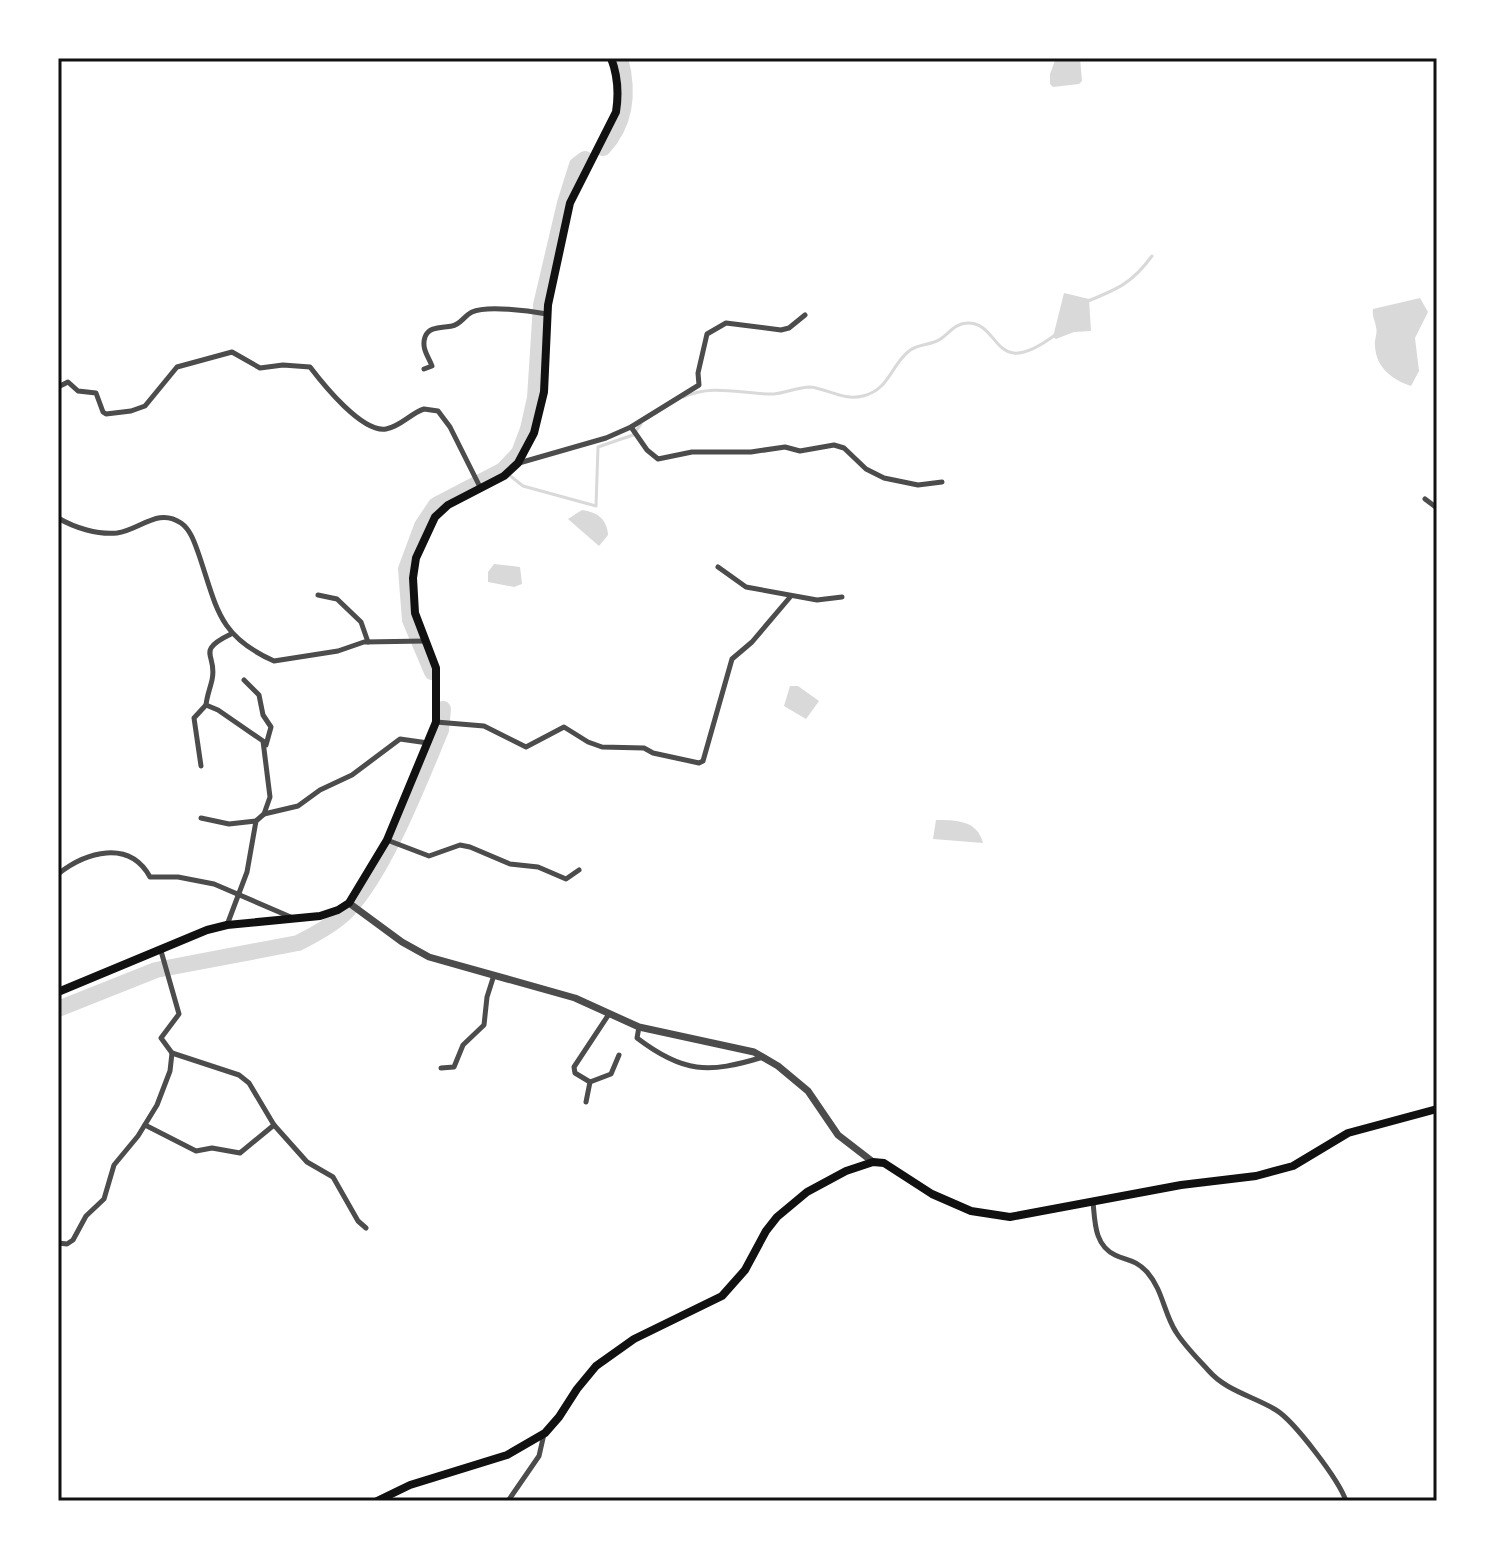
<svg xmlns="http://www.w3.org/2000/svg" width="1495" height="1559" font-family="Inter,sans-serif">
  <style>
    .water { fill: #d9d9d9 }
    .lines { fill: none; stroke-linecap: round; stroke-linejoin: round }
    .stream { stroke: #d9d9d9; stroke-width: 3 }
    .river { stroke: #d9d9d9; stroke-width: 16 }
    .minor { stroke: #4c4c4c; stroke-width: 5 }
    .tertiary { stroke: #4c4c4c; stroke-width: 7 }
    .primary { stroke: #111; stroke-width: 8 }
    .neatline { fill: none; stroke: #111; stroke-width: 3 }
  </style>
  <rect width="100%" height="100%" fill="#fff"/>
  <g class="water">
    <path d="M 1056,58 L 1080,58 L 1082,81 L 1079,84 L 1053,87 L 1050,84 L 1050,74 Z"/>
    <path d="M 1064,293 L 1089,299 L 1091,331 L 1074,332 L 1056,339 L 1053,337 Z"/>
    <path d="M 1420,298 L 1428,312 L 1415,338 L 1419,371 L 1411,386 C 1393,380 1376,368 1375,346 C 1374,340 1378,333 1376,327 C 1375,320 1372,317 1373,309 Z"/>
    <path d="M 582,510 C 597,512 607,519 608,535 L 599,546 L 568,519 Z"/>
    <path d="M 494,564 L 520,567 L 522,584 L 514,587 L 488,582 L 488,572 Z"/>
    <path d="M 790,686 L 798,686 L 819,701 L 806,719 L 784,706 Z"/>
    <path d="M 936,820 C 956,820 977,820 983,843 L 933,839 Z"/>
  </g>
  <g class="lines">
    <g class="stream">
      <path d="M 1088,301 C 1118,289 1132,283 1152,256"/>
      <path d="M 684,397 C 713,383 744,395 774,394 C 786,393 798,387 810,387 C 829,389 843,401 863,396 C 889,390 891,365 909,351 C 918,343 932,346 942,338 C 950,332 956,323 968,323 C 1002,323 992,382 1055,335"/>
      <path d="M 503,470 L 523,486 L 596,506 L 598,447 L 633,435 L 641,424"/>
    </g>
    <g class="river">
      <path d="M 603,148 C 627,122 629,91 620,58"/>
      <path d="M 432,672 L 410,620 L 406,569 L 422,526 L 436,505 L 503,470 L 519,453 L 528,429 L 535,398 L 541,305 L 565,203 L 577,165 L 585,159"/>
      <path d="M 58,1009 L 156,970 L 298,943 C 314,935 336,923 348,910 C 386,869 419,782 441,730 L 443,709"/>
    </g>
    <g class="minor">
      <path d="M 424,369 L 432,366 C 429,357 421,349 425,337 C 429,326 442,328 452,326 C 460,325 464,316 472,312 C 487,305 530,311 547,314"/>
      <path d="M 58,387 L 68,382 L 78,391 L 96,393 L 103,412 L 106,414 L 131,411 L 145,406 L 177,367 L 232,352 L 260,368 L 283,365 L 310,367 C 323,384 362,433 386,429 C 400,427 411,413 424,409 L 438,411 L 450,427 L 480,487"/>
      <path d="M 631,427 L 647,450 L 658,459 L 692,452 L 751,452 L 785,447 L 800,451 L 834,445 L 844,448 L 866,469 L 884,478 L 918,485 L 942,482"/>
      <path d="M 519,463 L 606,438 L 631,427 L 699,385 L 698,373 L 707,334 L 726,323 L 781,330 L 789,328 L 805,315"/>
      <path d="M 1425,499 L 1437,508"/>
      <path d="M 58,518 C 75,528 98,535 117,533 C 140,530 158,507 181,523 C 191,530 195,544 199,555 C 217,608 218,636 274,661 L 338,651 L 364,642 L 425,641"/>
      <path d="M 718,567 L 746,587 L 817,600 L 842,597"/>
      <path d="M 318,595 L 337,599 L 361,622 L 368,642"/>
      <path d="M 244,680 L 259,695 L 263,715 L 271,727 L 266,745"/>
      <path d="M 436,722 L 484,726 L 526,747 L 564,727 L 588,742 L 602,747 L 644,748 L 653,753 L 699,763 L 703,761 L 732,659 L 752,642 L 791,596"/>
      <path d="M 201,766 L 194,718 L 206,705"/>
      <path d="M 264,814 L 298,806 L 320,790 L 352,775 L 400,739 L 428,743"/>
      <path d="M 201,818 L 229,824 L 256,821"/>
      <path d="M 387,840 L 429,856 L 460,845 L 470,847 L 510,864 L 538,867 L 566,879 L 579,870"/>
      <path d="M 58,874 C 86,852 129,839 150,877 L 178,877 L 214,884 L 293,918"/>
      <path d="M 227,925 L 247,872 L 256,821 L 264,814 L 270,797 L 263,741 L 218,710 L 206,705 C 207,695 210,689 212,680 C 218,654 194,652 231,634"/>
      <path d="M 161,951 L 179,1014 L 161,1038 L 172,1053 L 239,1075 L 249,1083 L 274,1125 L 307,1162 L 333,1177 L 358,1221 L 366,1228"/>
      <path d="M 639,1027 L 637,1038 C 683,1073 708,1074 763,1057"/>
      <path d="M 441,1068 L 454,1067 L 463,1045 L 484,1025 L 487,997 L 494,975"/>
      <path d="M 590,1082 L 611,1074 L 619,1055"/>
      <path d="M 586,1102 L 590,1082 L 575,1073 L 574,1067 L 609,1014"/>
      <path d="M 145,1125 L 196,1151 L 212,1148 L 240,1153 L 274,1125"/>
      <path d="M 1093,1202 C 1095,1221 1094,1245 1115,1255 C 1127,1261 1135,1259 1147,1272 C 1163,1290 1164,1314 1176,1332 C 1184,1345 1197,1358 1208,1370 C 1226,1391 1253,1396 1276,1410 C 1294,1421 1339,1480 1346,1501"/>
      <path d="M 58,1243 L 67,1244 L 73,1240 L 86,1216 L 104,1199 L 114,1165 L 138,1136 L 157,1105 L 170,1071 L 172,1053"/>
      <path d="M 508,1501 L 539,1456 L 544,1434"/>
    </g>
    <path class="tertiary" d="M 349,903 L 402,942 L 429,957 L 575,998 L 639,1027 L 754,1052 L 778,1066 L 808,1091 L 838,1135 L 873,1162"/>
    <g class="primary">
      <path d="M 58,992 L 207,930 L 227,925 L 320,916 L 338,910 L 349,903 L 387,840 L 436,722 L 436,668 L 415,613 L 413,578 L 416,558 L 435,517 L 448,505 L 504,476 L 518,463 L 534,433 L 544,392 L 548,305 L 570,203 L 616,112 C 619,93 618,76 611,58"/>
      <path d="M 377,1501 L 410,1485 L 507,1455 L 545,1433 L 559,1417 L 577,1389 L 596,1366 L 634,1339 L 722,1296 L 745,1270 L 766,1231 L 777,1217 L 807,1192 L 846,1171 L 873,1162 L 884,1163 L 932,1194 L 971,1211 L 1010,1217 L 1181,1185 L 1256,1176 L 1293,1166 L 1348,1133 L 1437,1109"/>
    </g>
  </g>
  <rect width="1495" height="1559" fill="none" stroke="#ffffff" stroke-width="120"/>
  <rect x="60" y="60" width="1375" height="1439" class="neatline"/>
</svg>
